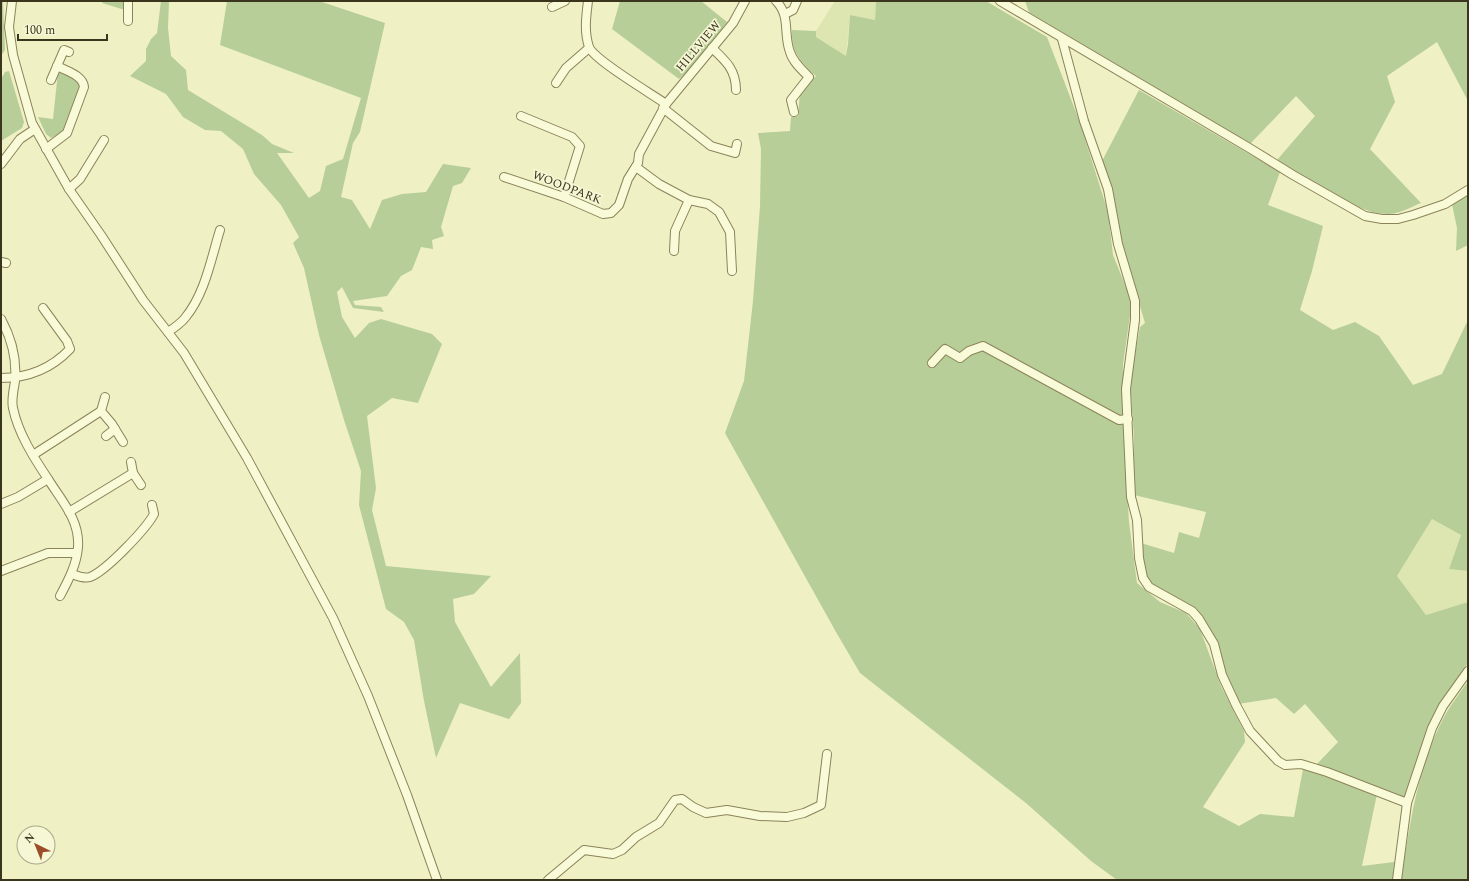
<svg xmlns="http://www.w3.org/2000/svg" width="1469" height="881" font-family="Spectral,serif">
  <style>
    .farmland { fill: #dde5b1 }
    .green { fill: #b7ce98 }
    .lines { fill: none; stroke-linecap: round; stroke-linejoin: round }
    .minor-casing { stroke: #8b835a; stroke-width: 10 }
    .minor { stroke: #f9fad8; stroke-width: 8 }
    .labels { text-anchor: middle; stroke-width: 3.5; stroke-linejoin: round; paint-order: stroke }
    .street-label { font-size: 12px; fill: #3b351e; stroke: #f6f7d4 }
  </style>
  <rect width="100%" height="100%" fill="#eff0c4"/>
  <g class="farmland">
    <path d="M 835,1 L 876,1 L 875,20 L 850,15 L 846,56 L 816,37 L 816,31 Z"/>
    <path d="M 1432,519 L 1461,535 L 1449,569 L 1468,571 L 1468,602 L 1426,615 L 1397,576 Z"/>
  </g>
  <g class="green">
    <path d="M 1,1 L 3,1 L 5,50 L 1,56 Z"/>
    <path d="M 104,1 L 126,1 L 125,10 L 102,3 Z"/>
    <path d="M 161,1 L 169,1 L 168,28 L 171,56 L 186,70 L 188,90 L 262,135 L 272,144 L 294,153 L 277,153 L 309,198 L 320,191 L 326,166 L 343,159 L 361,98 L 220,45 L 227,1 L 319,1 L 385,23 L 360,132 L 353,143 L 341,197 L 352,200 L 370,229 L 382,200 L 402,194 L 426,192 L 443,164 L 471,168 L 462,183 L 453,186 L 441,227 L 444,236 L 432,240 L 433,249 L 421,247 L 412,270 L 401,276 L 387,296 L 353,301 L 355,305 L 381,307 L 384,312 L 353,308 L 342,287 L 337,292 L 342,317 L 355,338 L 369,323 L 381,319 L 432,334 L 442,344 L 418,403 L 392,398 L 367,416 L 376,488 L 372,510 L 386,566 L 491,576 L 474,594 L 453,599 L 455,622 L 491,687 L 520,653 L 521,703 L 509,719 L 460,703 L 436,758 L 424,701 L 414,640 L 404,622 L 386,609 L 359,505 L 361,471 L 344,420 L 319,335 L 304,268 L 293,243 L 299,237 L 281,205 L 254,174 L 243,149 L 221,131 L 205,130 L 183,117 L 166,94 L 130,76 L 146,61 L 146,49 L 151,39 L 157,33 Z"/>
    <path d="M 620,1 L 701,1 L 727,22 L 690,69 L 679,79 L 612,29 Z"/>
    <path d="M 876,1 L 986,1 L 1047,37 L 1079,120 L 1108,212 L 1113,255 L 1132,302 L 1123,364 L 1123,426 L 1129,522 L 1137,583 L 1160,602 L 1186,613 L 1200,629 L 1221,686 L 1244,731 L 1245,742 L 1203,807 L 1239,826 L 1260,814 L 1294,817 L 1303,769 L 1322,772 L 1377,794 L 1362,866 L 1394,862 L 1393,880 L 1117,880 L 1091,861 L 1026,803 L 860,673 L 836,632 L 725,433 L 744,381 L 753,301 L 760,206 L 761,149 L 758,133 L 790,131 L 791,117 L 798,116 L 800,92 L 816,76 C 800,61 791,52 792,30 L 816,31 L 816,37 L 846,56 L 848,44 L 850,15 L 875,20 Z"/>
    <path d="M 1025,1 L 1468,1 L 1468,101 L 1437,42 L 1387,76 L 1395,102 L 1370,149 L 1421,203 C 1411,207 1399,214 1389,214 C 1357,215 1305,177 1277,160 L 1315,116 L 1296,96 L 1250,144 L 1030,15 Z"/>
    <path d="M 9,71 L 24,122 L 22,128 L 1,141 L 1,79 L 5,72 Z"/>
    <path d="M 58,72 L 64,73 L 81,83 L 64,131 L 51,138 L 46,134 L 38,117 L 53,119 Z"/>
    <path d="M 1139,90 L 1280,172 L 1268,205 L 1323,226 L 1312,271 L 1300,310 L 1333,330 L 1355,322 L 1379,336 L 1413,385 L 1442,374 L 1468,320 L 1468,571 L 1449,569 L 1461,535 L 1432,519 L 1397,576 L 1426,615 L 1468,602 L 1468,663 L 1432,717 L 1407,794 L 1404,797 L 1316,765 L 1338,742 L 1305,704 L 1294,714 L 1276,698 L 1238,704 L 1207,627 L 1145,579 L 1141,543 L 1174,553 L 1179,532 L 1199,538 L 1206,512 L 1134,495 L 1134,438 L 1130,382 L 1140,327 L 1145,323 L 1122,246 L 1101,163 Z"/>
    <path d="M 1468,195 L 1468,245 L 1456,251 L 1457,228 L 1452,204 Z"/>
    <path d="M 1468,681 L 1468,880 L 1401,880 C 1410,825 1417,767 1444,717 C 1451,704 1460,693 1468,681 Z"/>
  </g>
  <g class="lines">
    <defs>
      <g id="minor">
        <path d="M 12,1 L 9,27 L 13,55 L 32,123 L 69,189 L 101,235 L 143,300 L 184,353 L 247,458 L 333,618 L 368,696 L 407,795 L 437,880"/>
        <path d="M 588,1 C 586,17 584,32 589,47 C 594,60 652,94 666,104"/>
        <path d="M 776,1 C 791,16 783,34 790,52 C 793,62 802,70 809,77 L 791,100 L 794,112"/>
        <path d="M 1000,1 L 1251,149 L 1293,175 L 1365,216 L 1382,219 L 1398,219 L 1413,215 L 1445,204 L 1468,190"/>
        <path d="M 552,7 L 565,1"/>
        <path d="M 785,14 L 793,10 L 797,1"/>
        <path d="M 128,21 L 128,1"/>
        <path d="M 1062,39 L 1084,121 L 1108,189 L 1118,244 L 1135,301 L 1135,320 L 1126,389 L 1131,497 L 1137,520 L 1139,558 L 1143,578 L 1149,587 L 1192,611 L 1199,619 L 1214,644 L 1222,675 L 1236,705 L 1250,731 L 1278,761 L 1285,765 L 1301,764 L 1327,772 L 1407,803 L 1432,728 L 1443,706 L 1468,671"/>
        <path d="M 712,48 C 726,61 736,70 736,90"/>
        <path d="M 51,80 L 64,50 L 69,52"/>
        <path d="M 556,83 L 566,68 L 589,48"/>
        <path d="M 663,108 L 711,146 L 735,153 L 737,144"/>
        <path d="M 521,116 L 572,137 L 580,146 L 564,197"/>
        <path d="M 46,149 L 67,133 L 84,87 C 83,75 66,71 57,66"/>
        <path d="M 1,164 L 20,139 L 35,129"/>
        <path d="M 636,167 L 659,184 L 689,200 L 708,204 L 719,212 L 730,232 L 732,271"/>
        <path d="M 504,177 L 564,197 L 603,214 L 611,213 L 619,205 L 628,179 L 638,163 L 639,154 L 666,104 L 733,23 L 745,1"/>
        <path d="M 69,189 L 80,179 L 104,140"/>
        <path d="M 674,251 L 675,231 L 689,200"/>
        <path d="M 1,262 L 6,263"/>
        <path d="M 1,319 C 12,339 17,358 15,381 C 14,389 11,400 13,408 C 18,433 34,458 48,479 C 61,500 80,520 78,547 C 77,564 68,581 60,596"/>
        <path d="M 168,332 C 174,328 181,323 185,318 C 205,294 211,259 220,230"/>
        <path d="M 932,363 L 945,349 L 960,358 L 969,351 L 983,346 L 1119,420 L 1128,419"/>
        <path d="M 1,378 C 28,378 51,369 70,349 L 67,341 L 43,308"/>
        <path d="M 105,397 L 101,411 L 112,424 L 123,442"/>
        <path d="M 106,436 L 115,429"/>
        <path d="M 33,455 L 101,411"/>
        <path d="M 131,462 L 133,473 L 141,485"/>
        <path d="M 1,504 L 18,497 L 48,479"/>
        <path d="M 69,512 L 133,473"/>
        <path d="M 1,571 L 48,553 L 77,553"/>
        <path d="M 72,574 C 77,576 84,579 90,577 C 106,571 146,529 154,514 L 152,505"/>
        <path d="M 548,880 L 584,850 L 613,854 L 622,850 L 636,837 L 659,823 L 675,800 L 682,799 L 693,807 L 706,813 L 727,810 L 760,816 L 787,817 L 804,813 L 821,805 L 827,754"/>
        <path d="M 1397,880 L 1407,803"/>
      </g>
    </defs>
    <use href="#minor" class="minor-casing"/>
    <use href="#minor" class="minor"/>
  </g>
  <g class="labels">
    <g class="street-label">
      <text transform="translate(698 46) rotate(-50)" y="4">HILLVIEW</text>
      <text transform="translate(567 187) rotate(21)" y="4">WOODPARK</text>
    </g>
  </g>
  <rect width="1469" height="881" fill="none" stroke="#3b351e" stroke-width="4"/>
  <g transform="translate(36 845) rotate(317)"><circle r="19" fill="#f6f7d4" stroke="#aba98b"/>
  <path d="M0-3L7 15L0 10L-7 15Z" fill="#9c4c28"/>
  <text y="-6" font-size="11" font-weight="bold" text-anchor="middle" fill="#3b351e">N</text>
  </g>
  <path d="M18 34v6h89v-6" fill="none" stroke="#3b351e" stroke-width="2"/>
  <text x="24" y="34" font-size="12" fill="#3b351e" stroke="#f6f7d4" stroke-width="3" paint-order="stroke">100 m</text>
</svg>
